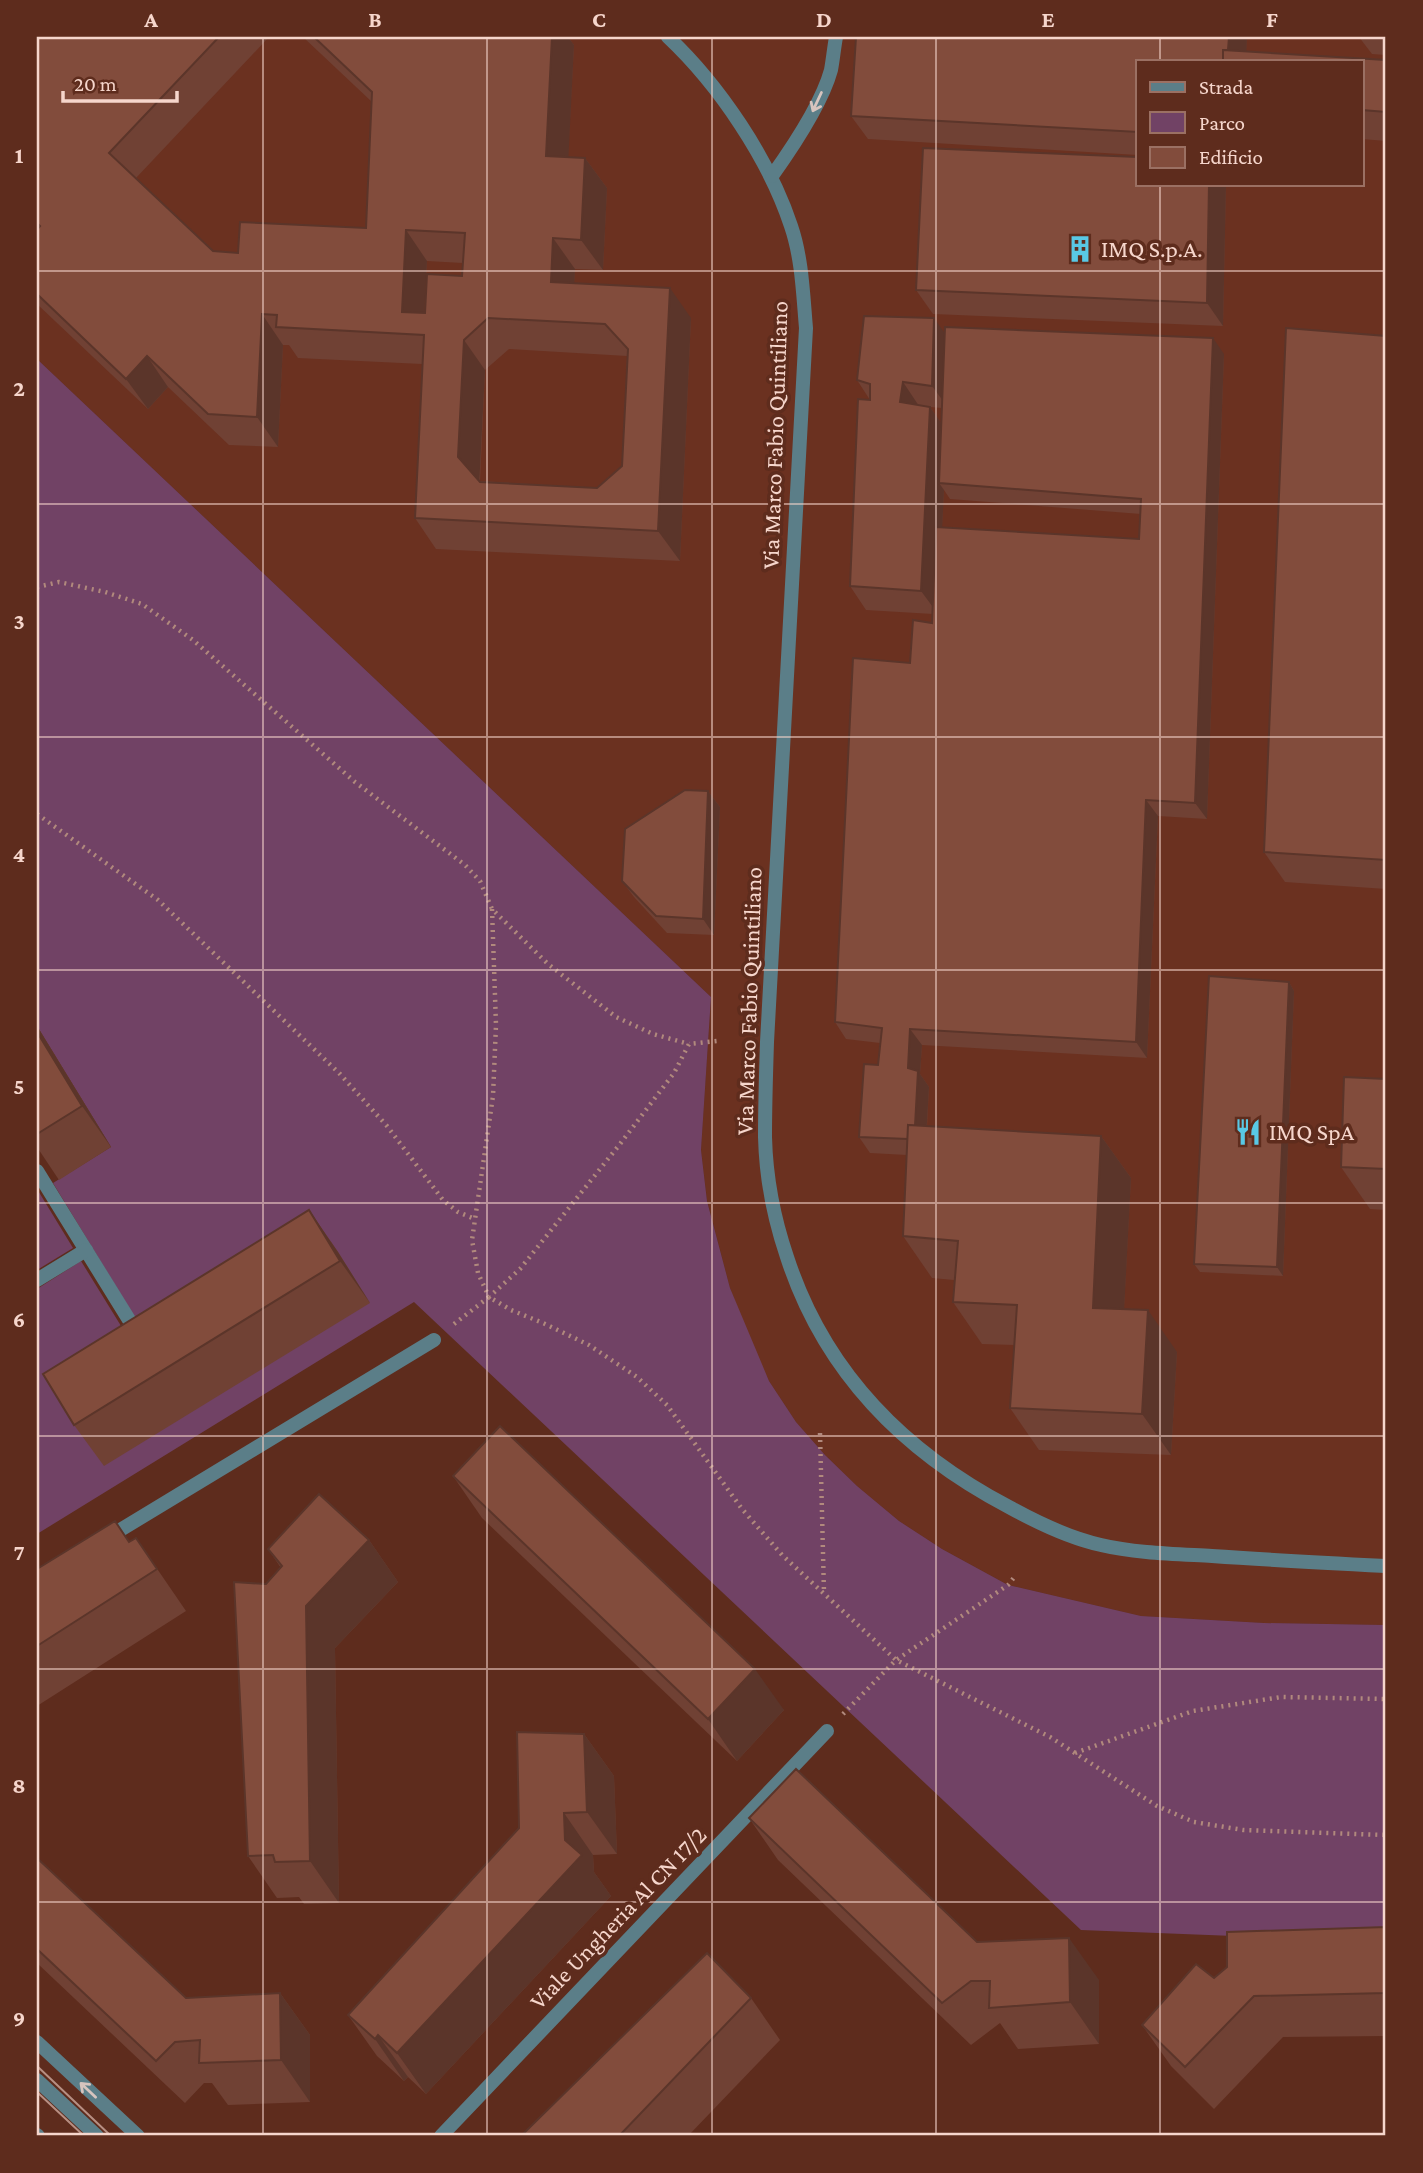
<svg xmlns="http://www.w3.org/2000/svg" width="1423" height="2173" font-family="'Crimson Pro',serif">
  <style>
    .built { fill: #6b3120; fill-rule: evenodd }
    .green { fill: #714265 }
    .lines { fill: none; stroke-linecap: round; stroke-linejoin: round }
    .path { stroke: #b1897d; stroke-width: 4.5; stroke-dasharray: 2 5; stroke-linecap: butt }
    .service { stroke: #5b7e88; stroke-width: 14 }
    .minor { stroke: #5b7e88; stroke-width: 14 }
    .tram { stroke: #b78f83; stroke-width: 2 }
    .wall { fill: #704134; fill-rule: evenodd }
    .shaded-wall { fill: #5b352a }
    .building { fill: #824c3c; stroke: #5b352a; stroke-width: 2; fill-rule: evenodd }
    .oneway { stroke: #d7c4be }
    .grid { fill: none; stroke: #f6d6cc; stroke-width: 2; stroke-opacity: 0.55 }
    .labels { text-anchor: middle; stroke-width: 7; stroke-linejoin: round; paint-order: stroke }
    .poi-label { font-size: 24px; fill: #f6d6cc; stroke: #5e2c1d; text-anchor: start }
    .street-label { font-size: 24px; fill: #f6d6cc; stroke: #5e2c1d }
    .neatline { fill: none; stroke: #f6d6cc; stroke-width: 2.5 }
    .grid-label { font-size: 23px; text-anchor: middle; font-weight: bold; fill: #f6d6cc }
  </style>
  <rect width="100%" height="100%" fill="#5e2c1d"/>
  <path class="built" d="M 37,37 L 1386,37 L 1386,1625 L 1264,1623 L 1141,1616 L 1008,1585 L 942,1549 L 899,1521 L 857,1486 L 825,1455 L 796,1422 L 769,1381 L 750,1340 L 730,1288 L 707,1200 L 701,1150 L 711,997 L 37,359 ZM 1138,61 L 1362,61 L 1362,184 L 1138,184 Z"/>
  <g class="green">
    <path d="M 37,359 L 711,997 L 701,1150 L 707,1201 L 730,1288 L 769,1381 L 796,1422 L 825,1455 L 857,1486 L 899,1521 L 942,1549 L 1008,1585 L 1141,1616 L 1264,1623 L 1386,1625 L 1386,1942 L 1081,1930 L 414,1302 L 37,1534 L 37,1289 L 81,1261 L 134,1347 L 148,1339 L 53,1183 L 111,1147 L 37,1026 Z"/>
    <path d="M 37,1189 L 73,1248 L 37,1270 Z"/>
  </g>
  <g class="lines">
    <g class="path">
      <path d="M 37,587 L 59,582 L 105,592 L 142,604 L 193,640 L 355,782 L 465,865 L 480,881 L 492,909 L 548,964 L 616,1017 L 653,1034 L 689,1044"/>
      <path d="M 37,814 L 158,900 L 339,1073 L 387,1126 L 443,1200 L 458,1212 L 475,1219"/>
      <path d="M 492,909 L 496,1025 L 493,1096 L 472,1240 L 478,1273 L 489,1297 L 520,1269 L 620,1144 L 674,1073 L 689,1044 L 717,1041"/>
      <path d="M 454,1324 L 489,1297 L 511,1310 L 543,1323 L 589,1345 L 637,1377 L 667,1405 L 742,1509 L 782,1555 L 896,1660 L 1050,1737 L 1157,1806 L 1194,1822 L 1243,1830 L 1386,1835"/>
      <path d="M 820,1433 L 824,1593"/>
      <path d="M 843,1714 L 896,1660 L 1008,1585 L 1016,1575"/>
      <path d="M 1075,1753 L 1193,1711 L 1281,1697 L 1386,1699"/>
    </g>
    <g class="service">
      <path d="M 37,1171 L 139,1336"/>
      <path d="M 37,1280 L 86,1250"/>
      <path d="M 37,2080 L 97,2136"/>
    </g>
    <g class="minor">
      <path d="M 668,37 C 719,85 769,159 791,226 C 802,258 803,294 806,328 L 767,1042 C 766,1073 765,1105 765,1137 C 766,1176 774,1219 787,1257 C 824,1371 904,1452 1009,1507 C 1038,1523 1069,1538 1101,1545 C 1134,1553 1178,1554 1212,1556 C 1270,1560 1328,1563 1386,1566"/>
      <path d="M 772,176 C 792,148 822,103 831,70 C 833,59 834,48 836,37"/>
      <path d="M 107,1538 L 434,1340"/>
      <path d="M 37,2042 L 138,2136"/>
      <path d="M 37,2135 L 38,2136"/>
      <path d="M 441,2136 L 827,1731"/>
    </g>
    <g class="tram">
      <path d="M 37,2066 L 111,2136"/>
      <path d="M 37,2092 L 84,2136"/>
    </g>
  </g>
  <g class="wall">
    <path d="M 37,37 L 269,37 L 136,178 L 213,251 L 238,253 L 366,228 L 372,102 L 303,37 L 568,37 L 574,45 L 568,157 L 585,158 L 607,188 L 603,270 L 575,269 L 574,283 L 691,318 L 680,561 L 436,549 L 415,518 L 422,364 L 298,358 L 289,345 L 283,345 L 278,447 L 229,445 L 168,387 L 148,409 L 37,304 ZM 427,261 L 463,263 L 462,276 L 424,313 ZM 509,349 L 627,356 L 622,466 L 597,488 L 480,481 L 485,370 Z"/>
    <path d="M 856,37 L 1247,37 L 1246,51 L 1386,60 L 1386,141 L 1362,139 L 1362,61 L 1138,61 L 1138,155 L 868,139 L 851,116 Z"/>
    <path d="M 1359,37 L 1386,37 L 1386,55 L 1372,54 Z"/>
    <path d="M 1226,184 L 1223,326 L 933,314 L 916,290 Z"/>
    <path d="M 945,334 L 1224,354 L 1207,819 L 1158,816 L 1147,1058 L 922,1045 L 920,1074 L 929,1087 L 927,1126 L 1101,1136 L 1131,1178 L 1124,1309 L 1177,1352 L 1171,1455 L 1039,1450 L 1010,1408 L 1014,1345 L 982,1344 L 953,1302 L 954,1280 L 932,1278 L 903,1236 L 907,1155 L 870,1153 L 859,1137 L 878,1065 L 880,1043 L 846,1039 L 835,1022 L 910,663 L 932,623 L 933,614 L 866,610 L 850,586 L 870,400 L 857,380 ZM 930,407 L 942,408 L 941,423 ZM 944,490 L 950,499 L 1141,514 L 1139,539 L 942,527 Z"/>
    <path d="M 1386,336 L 1386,889 L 1285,882 L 1264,852 Z"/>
    <path d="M 708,791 L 720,807 L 714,935 L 667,933 L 634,897 L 622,881 Z"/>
    <path d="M 1289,982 L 1294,991 L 1283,1276 L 1200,1272 L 1194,1264 Z"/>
    <path d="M 37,1026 L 111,1147 L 59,1180 L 37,1147 Z"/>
    <path d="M 1386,1079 L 1386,1210 L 1370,1209 L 1341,1167 Z"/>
    <path d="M 309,1210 L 338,1252 L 370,1303 L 104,1466 L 74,1425 Z"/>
    <path d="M 453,1476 L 784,1710 L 737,1761 L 482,1518 Z"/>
    <path d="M 136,1538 L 186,1611 L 37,1706 L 37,1569 L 130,1542 Z"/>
    <path d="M 369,1540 L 398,1582 L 335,1648 L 339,1903 L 304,1904 L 299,1897 L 277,1898 L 248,1856 L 266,1584 L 281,1568 L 268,1549 Z"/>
    <path d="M 584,1734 L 614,1776 L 617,1854 L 593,1855 L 594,1872 L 611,1896 L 426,2094 L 408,2077 L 404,2081 L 377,2056 L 348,2015 L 519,1828 Z"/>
    <path d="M 749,1818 L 977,1942 L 1099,1980 L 1099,2044 L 1018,2049 L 1000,2023 L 971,2045 L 778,1860 Z"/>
    <path d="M 37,1858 L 186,1998 L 280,1993 L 310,2035 L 310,2102 L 228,2105 L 212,2083 L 204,2083 L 185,2103 L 37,1963 Z"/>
    <path d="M 1386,1927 L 1386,2036 L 1283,2037 L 1214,2109 L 1171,2066 L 1142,2025 L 1214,1978 Z"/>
    <path d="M 751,1998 L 780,2040 L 688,2136 L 524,2136 Z"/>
  </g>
  <g class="shaded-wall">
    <path d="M 552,37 L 568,37 L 574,45 L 567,186 L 546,156 Z"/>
    <path d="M 1229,37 L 1247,37 L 1246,61 L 1228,61 Z"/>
    <path d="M 585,158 L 607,188 L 603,270 L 581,240 Z"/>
    <path d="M 1209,184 L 1226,184 L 1223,326 L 1207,303 Z"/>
    <path d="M 406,230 L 427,261 L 423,335 L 402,312 Z"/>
    <path d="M 553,238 L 575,269 L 573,312 L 551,282 Z"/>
    <path d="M 670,288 L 691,318 L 680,561 L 658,531 Z"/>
    <path d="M 262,314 L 283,345 L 278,447 L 257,417 Z"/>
    <path d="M 934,318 L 951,342 L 949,409 L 932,386 Z"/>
    <path d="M 1213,338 L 1224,354 L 1207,819 L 1195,803 Z"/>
    <path d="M 464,340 L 485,370 L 479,487 L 458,457 Z"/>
    <path d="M 147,356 L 168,387 L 148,409 L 126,379 Z"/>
    <path d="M 903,382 L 919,406 L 900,402 Z"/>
    <path d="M 930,407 L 946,430 L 939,483 L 944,490 L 938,614 L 921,591 Z"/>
    <path d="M 708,791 L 720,807 L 714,935 L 703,919 Z"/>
    <path d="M 1146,800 L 1158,816 L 1147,1058 L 1136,1042 Z"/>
    <path d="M 1289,982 L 1294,991 L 1283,1276 L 1277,1267 Z"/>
    <path d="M 37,1026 L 111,1147 L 82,1106 L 37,1032 Z"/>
    <path d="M 910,1029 L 922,1045 L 920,1074 L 929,1087 L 925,1156 L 914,1139 L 908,1068 Z"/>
    <path d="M 1101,1136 L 1131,1178 L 1122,1350 L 1093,1308 Z"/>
    <path d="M 309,1210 L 338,1252 L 370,1303 L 340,1261 Z"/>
    <path d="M 1148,1310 L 1177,1352 L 1171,1455 L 1142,1414 Z"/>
    <path d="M 369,1540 L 398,1582 L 335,1648 L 339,1903 L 310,1861 L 306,1606 Z"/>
    <path d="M 755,1669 L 784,1710 L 737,1761 L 708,1719 Z"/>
    <path d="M 584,1734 L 614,1776 L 617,1854 L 587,1812 Z"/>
    <path d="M 564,1813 L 593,1855 L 594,1872 L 611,1896 L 426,2094 L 397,2053 L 565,1840 Z"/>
    <path d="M 1069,1938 L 1099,1980 L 1099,2044 L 1070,2002 Z"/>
    <path d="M 280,1993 L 310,2035 L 310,2102 L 281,2060 Z"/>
    <path d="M 378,2035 L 408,2077 L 404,2081 L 375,2039 Z"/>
  </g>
  <g class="building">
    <path d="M 37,37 L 219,37 L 109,153 L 213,251 L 238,253 L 240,222 L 366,228 L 372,92 L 314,37 L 552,37 L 546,156 L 585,158 L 581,240 L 553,238 L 551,282 L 670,288 L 658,531 L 415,518 L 424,335 L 276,327 L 277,315 L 262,314 L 257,417 L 208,414 L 147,356 L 126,379 L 37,294 L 37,230 L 40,226 L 37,223 ZM 406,230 L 465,233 L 462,276 L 427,274 L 425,313 L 402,312 ZM 488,318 L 605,324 L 628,349 L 622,466 L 597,488 L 480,482 L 458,457 L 464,340 Z"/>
    <path d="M 856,37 L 1229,37 L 1228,50 L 1223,50 L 1223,61 L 1138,61 L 1138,132 L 851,116 Z"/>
    <path d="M 1223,50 L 1386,60 L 1386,112 L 1362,110 L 1362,61 L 1223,61 Z"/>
    <path d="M 923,148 L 1138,157 L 1138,184 L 1209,184 L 1207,303 L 916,290 Z"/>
    <path d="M 864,316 L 934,318 L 932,386 L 903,382 L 900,402 L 930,407 L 921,591 L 850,586 L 858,399 L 870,400 L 870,384 L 857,380 Z"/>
    <path d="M 945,327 L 1213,338 L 1195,803 L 1146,800 L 1136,1042 L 910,1029 L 908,1068 L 918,1071 L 915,1126 L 908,1125 L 908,1139 L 859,1137 L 864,1064 L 878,1065 L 882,1028 L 835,1022 L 853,658 L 910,663 L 913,620 L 932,623 L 936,527 L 1139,539 L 1141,499 L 939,483 Z"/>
    <path d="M 1286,328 L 1386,336 L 1386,860 L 1264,852 Z"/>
    <path d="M 685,790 L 708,791 L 703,919 L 656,916 L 622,881 L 625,829 Z"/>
    <path d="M 1209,976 L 1289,982 L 1277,1267 L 1194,1264 Z"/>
    <path d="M 37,1032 L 82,1106 L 37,1134 Z"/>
    <path d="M 1344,1077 L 1386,1079 L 1386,1169 L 1341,1167 Z"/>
    <path d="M 908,1125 L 1101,1136 L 1093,1308 L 1148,1310 L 1142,1414 L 1010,1408 L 1017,1305 L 953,1302 L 958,1241 L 903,1236 Z"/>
    <path d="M 309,1210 L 340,1261 L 74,1425 L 43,1374 Z"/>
    <path d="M 500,1426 L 755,1669 L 708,1719 L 453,1476 Z"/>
    <path d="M 319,1494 L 369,1540 L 306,1606 L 310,1861 L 275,1862 L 273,1855 L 248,1856 L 234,1582 L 266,1584 L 282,1566 L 268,1549 Z"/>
    <path d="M 115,1521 L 129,1542 L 136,1538 L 157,1569 L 37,1646 L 37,1569 Z"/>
    <path d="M 517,1732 L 584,1734 L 587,1812 L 564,1813 L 565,1840 L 582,1855 L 397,2053 L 378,2035 L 375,2039 L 348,2015 L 519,1828 Z"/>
    <path d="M 796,1769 L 977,1942 L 1069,1938 L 1070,2002 L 989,2008 L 990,1981 L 971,1981 L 942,2003 L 749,1818 Z"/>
    <path d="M 37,1858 L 186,1998 L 280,1993 L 281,2060 L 199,2063 L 200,2040 L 175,2042 L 156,2061 L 37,1949 Z"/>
    <path d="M 1386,1927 L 1386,1993 L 1254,1996 L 1185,2067 L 1142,2025 L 1196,1964 L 1214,1978 L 1227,1967 L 1227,1932 Z"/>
    <path d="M 707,1953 L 751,1998 L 619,2136 L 525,2136 L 523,2134 Z"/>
  </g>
  <defs><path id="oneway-shaft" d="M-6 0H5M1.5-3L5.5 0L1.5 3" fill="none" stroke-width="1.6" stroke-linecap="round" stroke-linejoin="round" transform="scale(1.75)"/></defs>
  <g class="oneway">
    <use href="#oneway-shaft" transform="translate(817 102) rotate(115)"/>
    <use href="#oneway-shaft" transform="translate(88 2090) rotate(-137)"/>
  </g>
  <path class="grid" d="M 263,37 L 263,2136M 487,37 L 487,2136M 712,37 L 712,2136M 936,37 L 936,2136M 1160,37 L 1160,61M 1160,184 L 1160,2136M 37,271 L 1386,271M 37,504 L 1386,504M 37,737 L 1386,737M 37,970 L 1386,970M 37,1203 L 1386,1203M 37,1436 L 1386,1436M 37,1669 L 1386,1669M 37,1902 L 1386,1902"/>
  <defs>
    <symbol id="building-bare" viewBox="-9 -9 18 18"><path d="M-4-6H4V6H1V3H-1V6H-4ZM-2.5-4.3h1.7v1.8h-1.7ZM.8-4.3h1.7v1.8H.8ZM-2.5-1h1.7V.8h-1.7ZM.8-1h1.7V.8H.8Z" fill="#59c8e5" stroke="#5e2c1d" stroke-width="2.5" paint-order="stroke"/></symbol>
    <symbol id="restaurant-bare" viewBox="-9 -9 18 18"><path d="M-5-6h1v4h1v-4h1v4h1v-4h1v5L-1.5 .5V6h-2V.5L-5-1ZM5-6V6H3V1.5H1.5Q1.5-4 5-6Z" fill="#59c8e5" stroke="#5e2c1d" stroke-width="2.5" paint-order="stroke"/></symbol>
  </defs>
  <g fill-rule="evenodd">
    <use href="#building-bare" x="1061" y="230" width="38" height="38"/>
    <use href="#restaurant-bare" x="1229" y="1113" width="38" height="38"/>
  </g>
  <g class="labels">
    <g class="poi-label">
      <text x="1101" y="257">IMQ S.p.A.</text>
      <text x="1269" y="1140">IMQ SpA</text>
    </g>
    <g class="street-label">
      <text transform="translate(775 435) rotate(-88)" y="8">Via Marco Fabio Quintiliano</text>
      <text transform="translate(749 1001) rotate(-88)" y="8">Via Marco Fabio Quintiliano</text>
      <text transform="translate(618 1918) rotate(-46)" y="8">Viale Ungheria Al CN 17/2</text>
    </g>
  </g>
  <rect width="1423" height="2173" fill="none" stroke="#5e2c1d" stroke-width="77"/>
  <rect x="1136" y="60" width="228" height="126" fill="#5e2c1d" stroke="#9b7063" stroke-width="2"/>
  <rect x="1150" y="82" width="35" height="10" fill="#5b7e88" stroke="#9b7063" stroke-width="2"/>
  <text x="1199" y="94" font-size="21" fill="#f6d6cc">Strada</text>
  <rect x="1150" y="112" width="35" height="21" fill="#714265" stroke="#9b7063" stroke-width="2"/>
  <text x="1199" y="130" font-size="21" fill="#f6d6cc">Parco</text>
  <rect x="1150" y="147" width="35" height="21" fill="#824c3c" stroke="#9b7063" stroke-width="2"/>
  <text x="1199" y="164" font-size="21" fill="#f6d6cc">Edificio</text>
  <path d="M63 91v10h114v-10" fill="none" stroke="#f6d6cc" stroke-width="3.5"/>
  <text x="74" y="91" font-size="21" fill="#f6d6cc" stroke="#5e2c1d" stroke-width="5" paint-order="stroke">20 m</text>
  <rect x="38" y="38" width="1346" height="2096" class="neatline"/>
  <g class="grid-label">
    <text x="151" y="27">A</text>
    <text x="375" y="27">B</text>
    <text x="599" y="27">C</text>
    <text x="824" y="27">D</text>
    <text x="1048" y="27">E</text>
    <text x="1272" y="27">F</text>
    <text x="19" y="163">1</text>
    <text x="19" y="396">2</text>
    <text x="19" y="629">3</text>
    <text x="19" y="862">4</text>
    <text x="19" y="1094">5</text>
    <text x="19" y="1327">6</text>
    <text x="19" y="1560">7</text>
    <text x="19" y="1793">8</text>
    <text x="19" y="2026">9</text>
  </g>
</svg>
